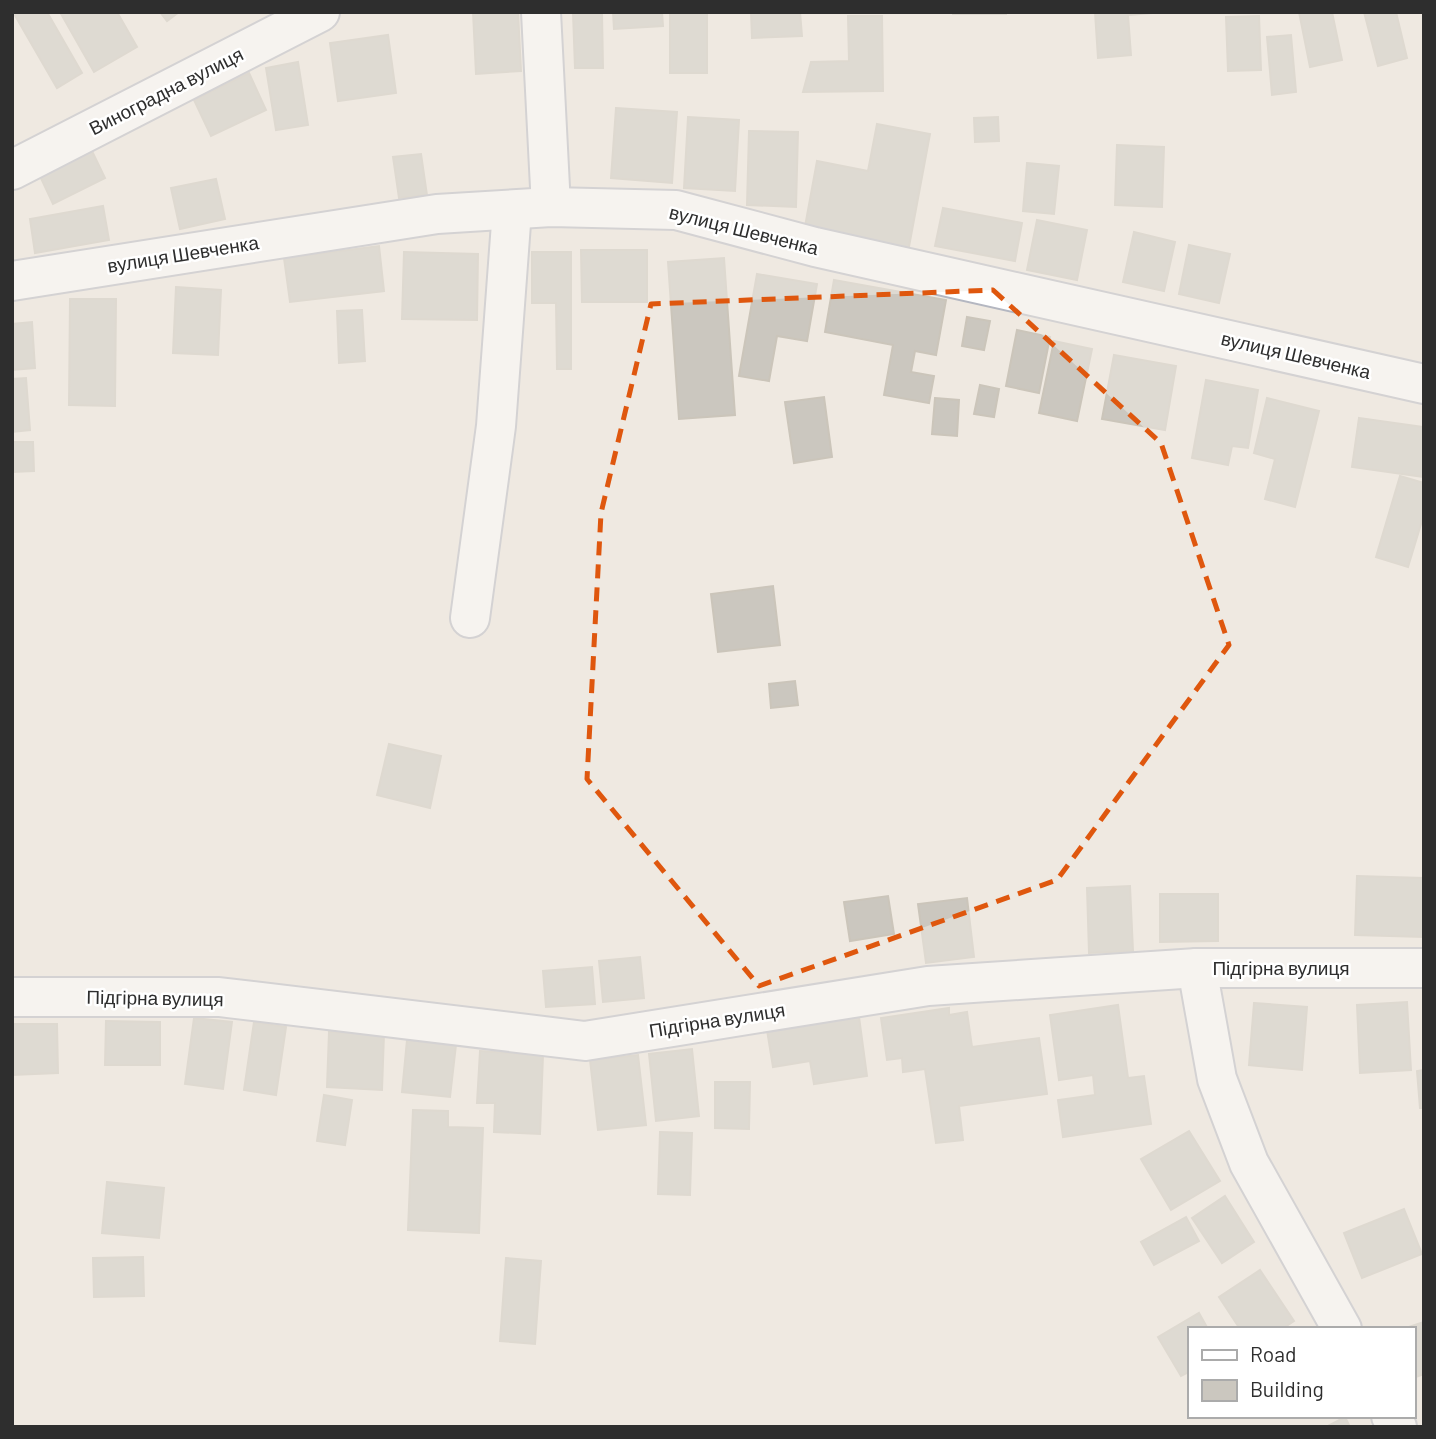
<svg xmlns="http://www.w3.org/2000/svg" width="1436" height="1439" font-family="Barlow,sans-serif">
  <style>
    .building { fill: #cbc7bf; stroke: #cbc5ba; stroke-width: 2 }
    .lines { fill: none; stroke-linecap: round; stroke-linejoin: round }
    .minor-casing { stroke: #b4b7c1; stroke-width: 42 }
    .minor { stroke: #fff; stroke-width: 38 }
    .marked { fill: none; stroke: #df570e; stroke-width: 5; stroke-dasharray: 14 9; stroke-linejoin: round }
    .labels { text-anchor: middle; stroke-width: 5; stroke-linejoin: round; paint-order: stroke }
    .street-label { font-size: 19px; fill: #2e2e2e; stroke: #fff }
  </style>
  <rect width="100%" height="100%" fill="#efe9e1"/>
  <g class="building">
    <path d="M 13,12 L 47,12 L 82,73 L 57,88 Z"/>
    <path d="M 60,12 L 117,12 L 137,47 L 94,72 Z"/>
    <path d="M 160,12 L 179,12 L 167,21 Z"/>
    <path d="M 473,12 L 518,12 L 521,71 L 476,74 Z"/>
    <path d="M 613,12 L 662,12 L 663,26 L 614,29 Z"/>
    <rect x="670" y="12" width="37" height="61"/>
    <path d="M 751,12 L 800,12 L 802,36 L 752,38 Z"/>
    <rect x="953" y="12" width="53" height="2"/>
    <path d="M 1095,12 L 1152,12 L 1153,13 L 1128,15 L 1131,55 L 1098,58 Z"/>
    <path d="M 1299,12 L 1332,12 L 1342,60 L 1310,67 Z"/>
    <path d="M 1364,12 L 1396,12 L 1407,58 L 1378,66 Z"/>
    <path d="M 573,13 L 602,13 L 603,68 L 575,68 Z"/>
    <path d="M 848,16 L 882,16 L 883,91 L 803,92 L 811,62 L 849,61 Z"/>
    <path d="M 1259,16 L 1261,70 L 1228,71 L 1226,17 Z"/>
    <path d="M 388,35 L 396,93 L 338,101 L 330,43 Z"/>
    <path d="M 1291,35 L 1296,92 L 1272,95 L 1267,37 Z"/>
    <path d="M 298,62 L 308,125 L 276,130 L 266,68 Z"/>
    <path d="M 249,73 L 266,110 L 211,136 L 194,100 Z"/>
    <path d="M 616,108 L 677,112 L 672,183 L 611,178 Z"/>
    <path d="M 688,117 L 739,120 L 735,191 L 684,188 Z"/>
    <path d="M 998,117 L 999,141 L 975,142 L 974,118 Z"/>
    <path d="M 877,124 L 930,134 L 908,252 L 804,232 L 817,161 L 868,171 Z"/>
    <path d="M 749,131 L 798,132 L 796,207 L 747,205 Z"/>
    <path d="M 1117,145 L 1164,147 L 1162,207 L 1115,205 Z"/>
    <path d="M 91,149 L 105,178 L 53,204 L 39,174 Z"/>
    <path d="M 421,154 L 427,195 L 399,198 L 393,157 Z"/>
    <path d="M 1027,163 L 1059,166 L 1054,214 L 1023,211 Z"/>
    <path d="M 216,179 L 225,219 L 180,229 L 171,188 Z"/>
    <path d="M 103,206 L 109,240 L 35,253 L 30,219 Z"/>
    <path d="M 943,208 L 1022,223 L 1015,261 L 935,246 Z"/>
    <path d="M 1037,220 L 1087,230 L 1077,280 L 1027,270 Z"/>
    <path d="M 1134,232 L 1175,242 L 1164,291 L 1123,282 Z"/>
    <path d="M 1189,245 L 1230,254 L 1219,303 L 1179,294 Z"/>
    <path d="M 379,246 L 384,291 L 290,302 L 284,258 Z"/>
    <path d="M 581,250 L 647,250 L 647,302 L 582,302 Z"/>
    <path d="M 404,252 L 478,254 L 477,320 L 402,319 Z"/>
    <path d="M 532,252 L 571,252 L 571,369 L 557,369 L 556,303 L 532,303 Z"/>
    <path d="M 724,258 L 735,415 L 679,419 L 668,262 Z"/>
    <path d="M 757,274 L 817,284 L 807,341 L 777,336 L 769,381 L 739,376 Z"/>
    <path d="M 834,280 L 946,300 L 936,355 L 915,351 L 911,372 L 934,376 L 929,403 L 884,395 L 893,345 L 825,332 Z"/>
    <path d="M 176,287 L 221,290 L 218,355 L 173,353 Z"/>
    <path d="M 70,299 L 116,299 L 115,406 L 69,405 Z"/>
    <path d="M 362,310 L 365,361 L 339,363 L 337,311 Z"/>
    <path d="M 967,317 L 990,321 L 984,350 L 962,346 Z"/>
    <path d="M 32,322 L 35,368 L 12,370 L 12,324 Z"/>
    <path d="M 1017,330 L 1050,337 L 1039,393 L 1006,386 Z"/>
    <path d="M 1054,341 L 1092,349 L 1077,421 L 1039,413 Z"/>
    <path d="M 1114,355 L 1176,366 L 1165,430 L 1102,419 Z"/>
    <path d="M 26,378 L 30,430 L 12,432 L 12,379 Z"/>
    <path d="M 1206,380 L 1258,390 L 1248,448 L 1232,446 L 1228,465 L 1192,458 Z"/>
    <path d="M 980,385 L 999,389 L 994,417 L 974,414 Z"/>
    <path d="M 824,397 L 832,457 L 794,463 L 785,402 Z"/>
    <path d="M 935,398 L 959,400 L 957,436 L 932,434 Z"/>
    <path d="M 1267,398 L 1319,411 L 1295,507 L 1265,499 L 1275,459 L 1254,453 Z"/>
    <path d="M 1359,418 L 1424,427 L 1424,477 L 1352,467 Z"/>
    <path d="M 12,442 L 33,442 L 34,471 L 12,472 Z"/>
    <path d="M 1400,476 L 1424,483 L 1424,514 L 1408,567 L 1376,557 Z"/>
    <path d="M 773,586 L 780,645 L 718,652 L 711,594 Z"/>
    <path d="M 795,681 L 798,705 L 771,708 L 769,684 Z"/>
    <path d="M 389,744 L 441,756 L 430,808 L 377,795 Z"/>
    <path d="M 1357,876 L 1424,878 L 1424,937 L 1355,935 Z"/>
    <path d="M 1130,886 L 1133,951 L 1089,953 L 1087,888 Z"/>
    <path d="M 1160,894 L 1218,894 L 1218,941 L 1160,942 Z"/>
    <path d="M 888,896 L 894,934 L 850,941 L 844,902 Z"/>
    <path d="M 967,898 L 974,957 L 926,963 L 918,904 Z"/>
    <path d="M 640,957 L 644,998 L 603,1002 L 599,961 Z"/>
    <path d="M 592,967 L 595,1004 L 546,1007 L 543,971 Z"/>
    <path d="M 1407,1002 L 1411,1070 L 1360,1073 L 1357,1005 Z"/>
    <path d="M 1254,1003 L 1307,1007 L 1302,1070 L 1249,1065 Z"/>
    <path d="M 1118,1005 L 1128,1078 L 1144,1076 L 1151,1124 L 1063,1137 L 1058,1100 L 1095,1095 L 1093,1075 L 1059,1080 L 1050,1015 Z"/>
    <path d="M 949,1008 L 949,1015 L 967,1012 L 972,1047 L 1039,1038 L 1047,1094 L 959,1106 L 963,1140 L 936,1143 L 925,1069 L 903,1072 L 902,1058 L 887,1060 L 881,1018 Z"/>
    <path d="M 859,1017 L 867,1076 L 814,1084 L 810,1061 L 773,1067 L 767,1030 Z"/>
    <path d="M 194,1018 L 232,1022 L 223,1089 L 185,1084 Z"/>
    <path d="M 106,1021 L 160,1022 L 160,1065 L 105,1065 Z"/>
    <path d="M 254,1022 L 286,1027 L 276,1095 L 244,1090 Z"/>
    <path d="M 12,1024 L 57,1024 L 58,1073 L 12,1075 Z"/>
    <path d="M 329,1032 L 384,1034 L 382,1090 L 327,1087 Z"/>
    <path d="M 407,1040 L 456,1045 L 450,1097 L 402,1092 Z"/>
    <path d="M 692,1049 L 699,1116 L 656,1121 L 649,1054 Z"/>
    <path d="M 480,1051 L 543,1055 L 540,1134 L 494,1132 L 495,1103 L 477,1103 Z"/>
    <path d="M 638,1055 L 646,1125 L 598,1130 L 590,1060 Z"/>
    <path d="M 1424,1070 L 1424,1108 L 1420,1108 L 1417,1071 Z"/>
    <path d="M 715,1082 L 750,1082 L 749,1129 L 715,1128 Z"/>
    <path d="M 324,1095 L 352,1100 L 345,1145 L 317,1141 Z"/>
    <path d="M 413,1110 L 448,1111 L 448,1127 L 483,1128 L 479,1233 L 408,1230 Z"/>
    <path d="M 1189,1131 L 1220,1181 L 1171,1210 L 1141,1159 Z"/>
    <path d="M 660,1132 L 692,1133 L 690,1195 L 658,1194 Z"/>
    <path d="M 107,1182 L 164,1188 L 159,1238 L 102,1233 Z"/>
    <path d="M 1225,1196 L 1254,1242 L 1222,1263 L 1192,1218 Z"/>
    <path d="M 1404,1209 L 1422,1254 L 1362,1278 L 1344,1233 Z"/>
    <path d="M 1186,1217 L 1199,1241 L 1154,1265 L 1141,1242 Z"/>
    <path d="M 143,1257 L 144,1296 L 94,1297 L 93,1258 Z"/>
    <path d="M 506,1258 L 541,1261 L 535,1344 L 500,1341 Z"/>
    <path d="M 1260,1270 L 1294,1321 L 1282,1329 L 1240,1329 L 1219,1297 Z"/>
    <path d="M 1199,1313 L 1208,1329 L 1189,1329 L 1189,1372 L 1181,1376 L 1158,1337 Z"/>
    <path d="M 1424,1322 L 1424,1374 L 1413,1378 L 1413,1329 L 1403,1329 Z"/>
    <path d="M 1345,1417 L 1350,1427 L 1326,1427 Z"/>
  </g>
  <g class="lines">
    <defs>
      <g id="minor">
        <path d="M 541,12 L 551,207"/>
        <path d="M 12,170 L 320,12"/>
        <path d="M 12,281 L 437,214 L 551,207 L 676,210 L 815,247 L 1424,384"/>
        <path d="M 470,618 L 496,426 L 512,210"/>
        <path d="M 1197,968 L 1217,1079 L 1249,1163 L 1342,1329"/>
        <path d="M 12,997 L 219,997 L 585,1041 L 928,986 L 1197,968 L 1424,968"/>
        <path d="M 1391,1416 L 1397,1427"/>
      </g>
    </defs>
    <use href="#minor" class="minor-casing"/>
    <use href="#minor" class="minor"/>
  </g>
  <path d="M0 0H1436V1439H0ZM 993,290 L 1161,443 L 1229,645 L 1057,880 L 759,986 L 587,779 L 601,513 L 651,304 Z" fill="#efe9e1" fill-opacity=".55" fill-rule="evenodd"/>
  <path class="marked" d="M 993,290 L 1161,443 L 1229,645 L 1057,880 L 759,986 L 587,779 L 601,513 L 651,304 Z"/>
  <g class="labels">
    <g class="street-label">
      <text transform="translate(166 91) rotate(-27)" y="7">Виноградна вулиця</text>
      <text transform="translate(744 230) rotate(14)" y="7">вулиця Шевченка</text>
      <text transform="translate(183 254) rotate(-9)" y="7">вулиця Шевченка</text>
      <text transform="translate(1296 355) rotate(13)" y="7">вулиця Шевченка</text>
      <text x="1281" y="975">Підгірна вулиця</text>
      <text transform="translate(155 998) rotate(1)" y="7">Підгірна вулиця</text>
      <text transform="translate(717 1020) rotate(-9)" y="7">Підгірна вулиця</text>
    </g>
  </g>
  <rect width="1436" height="1439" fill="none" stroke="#2e2e2e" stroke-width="28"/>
  <rect x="1188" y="1327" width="228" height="91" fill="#ffffff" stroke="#ababab" stroke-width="2"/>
  <rect x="1202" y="1350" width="35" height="10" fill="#ffffff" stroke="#ababab" stroke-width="2"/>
  <text x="1250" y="1362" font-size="21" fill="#2e2e2e">Road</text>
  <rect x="1202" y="1380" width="35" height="21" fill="#cbc7bf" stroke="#ababab" stroke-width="2"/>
  <text x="1250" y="1397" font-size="21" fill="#2e2e2e">Building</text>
</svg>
